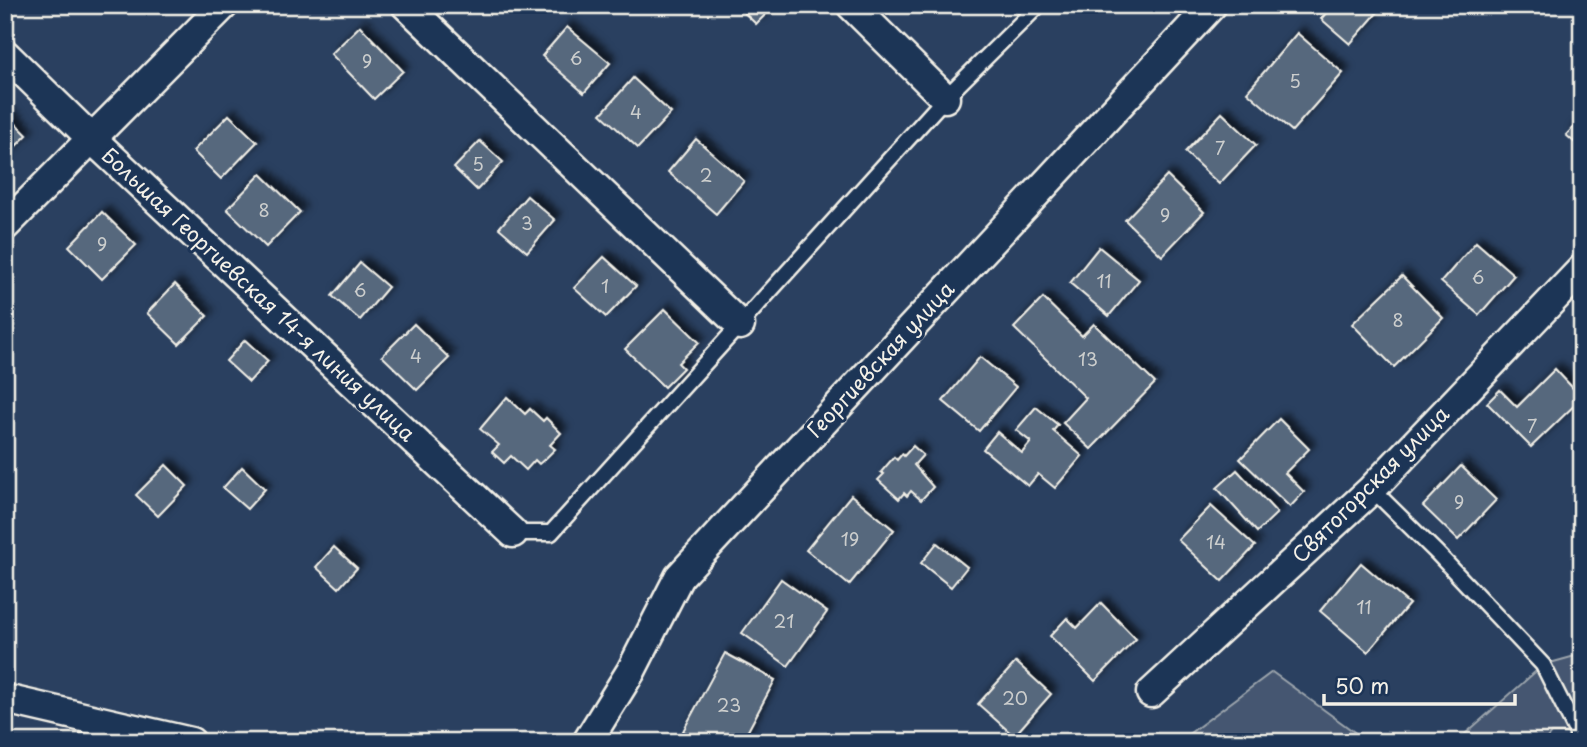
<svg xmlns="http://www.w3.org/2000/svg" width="1587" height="747" font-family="'Playpen Sans',sans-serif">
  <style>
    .green { fill: #445771; stroke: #9ca4ac; stroke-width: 2 }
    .building { fill: #56677d; stroke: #f4f1e8; stroke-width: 2; filter: url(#shadow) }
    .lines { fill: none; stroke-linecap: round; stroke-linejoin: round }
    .service-casing { stroke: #f4f1e8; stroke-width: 19 }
    .minor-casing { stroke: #f4f1e8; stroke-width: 33 }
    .service { stroke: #1d3557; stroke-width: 14 }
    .minor { stroke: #1d3557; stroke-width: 28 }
    .labels { text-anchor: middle; stroke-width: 6; stroke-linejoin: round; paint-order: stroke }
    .number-label { font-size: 18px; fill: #cccecd }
    .street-label { font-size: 21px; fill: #f4f1e8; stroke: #1d3557 }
  </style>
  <defs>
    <filter id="shadow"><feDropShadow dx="6" dy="-6" stdDeviation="3.5" flood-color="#0009"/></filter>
  </defs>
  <rect width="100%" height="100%" fill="#2a4060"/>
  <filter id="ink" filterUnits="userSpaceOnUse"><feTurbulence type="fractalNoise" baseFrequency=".0143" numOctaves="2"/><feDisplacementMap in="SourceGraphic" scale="14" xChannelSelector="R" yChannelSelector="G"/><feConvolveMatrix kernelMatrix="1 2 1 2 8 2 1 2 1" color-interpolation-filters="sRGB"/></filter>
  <g filter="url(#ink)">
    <g class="green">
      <path d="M 1582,654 L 1582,727 L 1577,733 L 1551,733 L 1544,742 L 1456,742 L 1543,665 Z"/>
      <path d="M 1272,672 L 1368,742 L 1178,742 Z"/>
    </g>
    <g class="building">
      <path d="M 736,5 L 775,5 L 756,24 Z"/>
      <path d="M 1333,5 L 1384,5 L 1350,44 L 1321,19 Z"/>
      <path d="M 360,26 L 403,71 L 374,99 L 331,54 Z"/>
      <path d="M 567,27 L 610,63 L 584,93 L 542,56 Z"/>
      <path d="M 1297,33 L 1343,73 L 1292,131 L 1247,92 Z"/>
      <path d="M 633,78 L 671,113 L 638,148 L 601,114 Z"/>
      <path d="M 5,113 L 27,135 L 5,157 Z"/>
      <path d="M 1222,113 L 1256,145 L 1219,184 L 1185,152 Z"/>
      <path d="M 229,115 L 257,142 L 221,179 L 193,151 Z"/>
      <path d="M 1582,118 L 1582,149 L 1566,135 Z"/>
      <path d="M 696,139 L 744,181 L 716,214 L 668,172 Z"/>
      <path d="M 480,141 L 503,162 L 477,190 L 454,168 Z"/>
      <path d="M 261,174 L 300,212 L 266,247 L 227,209 Z"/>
      <path d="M 1167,176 L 1204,212 L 1162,256 L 1125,220 Z"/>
      <path d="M 527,196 L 555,220 L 527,252 L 499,228 Z"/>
      <path d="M 102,212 L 136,245 L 102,279 L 69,246 Z"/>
      <path d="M 1476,242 L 1514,275 L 1479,315 L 1441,282 Z"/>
      <path d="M 1099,247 L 1139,280 L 1109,316 L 1070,283 Z"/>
      <path d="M 604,257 L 636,286 L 606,317 L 574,288 Z"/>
      <path d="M 360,263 L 388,287 L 360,320 L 332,296 Z"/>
      <path d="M 1402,276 L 1443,318 L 1394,367 L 1352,324 Z"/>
      <path d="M 175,284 L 207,316 L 179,344 L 147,313 Z"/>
      <path d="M 1043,298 L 1082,336 L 1094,324 L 1155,383 L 1091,449 L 1063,423 L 1086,398 L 1014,328 Z"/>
      <path d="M 665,309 L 699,342 L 678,363 L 683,368 L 664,387 L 625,349 Z"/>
      <path d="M 414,324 L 449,358 L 417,390 L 382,356 Z"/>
      <path d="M 245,340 L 268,361 L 249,382 L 226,361 Z"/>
      <path d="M 980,357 L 1016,387 L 979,431 L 943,401 Z"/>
      <path d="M 1555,369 L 1582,398 L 1531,447 L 1487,403 L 1500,390 L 1517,407 Z"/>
      <path d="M 507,397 L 525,414 L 530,409 L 543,421 L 546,418 L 561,433 L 550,445 L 555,449 L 547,457 L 539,464 L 535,460 L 526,470 L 511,456 L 504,463 L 492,452 L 499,445 L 480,429 Z"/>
      <path d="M 1036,407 L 1058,425 L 1053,431 L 1082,456 L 1055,488 L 1038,474 L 1028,486 L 983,449 L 997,432 L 1022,453 L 1031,442 L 1016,430 Z"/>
      <path d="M 1279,419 L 1309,449 L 1285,473 L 1304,492 L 1290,507 L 1240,459 Z"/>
      <path d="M 913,446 L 923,455 L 914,465 L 933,487 L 921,500 L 911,491 L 907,496 L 904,493 L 899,499 L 878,480 L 884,474 L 881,472 L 894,457 L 897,460 L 902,454 L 904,456 Z"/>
      <path d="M 166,465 L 187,486 L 158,516 L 136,495 Z"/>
      <path d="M 1461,466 L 1496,500 L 1458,540 L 1423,506 Z"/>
      <path d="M 242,467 L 265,489 L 247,509 L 223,488 Z"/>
      <path d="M 1237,470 L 1277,513 L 1257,532 L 1217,488 Z"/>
      <path d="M 851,495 L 894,530 L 849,585 L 806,550 Z"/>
      <path d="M 1211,506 L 1255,546 L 1222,581 L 1178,540 Z"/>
      <path d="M 937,543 L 967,567 L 951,587 L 921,563 Z"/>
      <path d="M 334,547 L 357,568 L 339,588 L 316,567 Z"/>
      <path d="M 1361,563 L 1409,604 L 1368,652 L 1320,611 Z"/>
      <path d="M 781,579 L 827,612 L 788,666 L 742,633 Z"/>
      <path d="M 1101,603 L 1136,639 L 1095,681 L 1050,636 L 1067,618 L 1077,628 Z"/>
      <path d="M 725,653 L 775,680 L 742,742 L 703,742 L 683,731 Z"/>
      <path d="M 1016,662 L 1051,694 L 1014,736 L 978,704 Z"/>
    </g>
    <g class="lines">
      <defs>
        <g id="service">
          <path d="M 1372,489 L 1437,553 L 1543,665 L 1577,733 L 1577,742"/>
          <path d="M 513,533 L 551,533 L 945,98 L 1039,5"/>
        </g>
        <g id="minor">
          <path d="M 406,5 L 740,325"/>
          <path d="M 851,5 L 945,98"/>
          <path d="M 5,54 L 92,139 L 513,533"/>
          <path d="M 5,226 L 224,5"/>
          <path d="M 1151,693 L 1372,489 L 1582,269"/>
          <path d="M 5,699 L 191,742"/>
          <path d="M 587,742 L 631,671 L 679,577 L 1212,5"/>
        </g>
      </defs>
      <use href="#service" class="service-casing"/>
      <use href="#minor" class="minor-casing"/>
      <use href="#service" class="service"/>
      <use href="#minor" class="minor"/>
    </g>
  </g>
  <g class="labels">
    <g class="number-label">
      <text x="576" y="65">6</text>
      <text x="367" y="68">9</text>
      <text x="1295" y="88">5</text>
      <text x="636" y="119">4</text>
      <text x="1220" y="155">7</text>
      <text x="478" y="171">5</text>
      <text x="706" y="182">2</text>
      <text x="264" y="217">8</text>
      <text x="1165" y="222">9</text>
      <text x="527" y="230">3</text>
      <text x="102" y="251">9</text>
      <text x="1478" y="284">6</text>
      <text x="1104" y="288">11</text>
      <text x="605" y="293">1</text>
      <text x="360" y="297">6</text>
      <text x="1398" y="327">8</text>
      <text x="416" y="363">4</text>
      <text x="1088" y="366">13</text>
      <text x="1532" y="433">7</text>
      <text x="1459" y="509">9</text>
      <text x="850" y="546">19</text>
      <text x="1216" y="549">14</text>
      <text x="1364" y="614">11</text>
      <text x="784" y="628">21</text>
      <text x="1015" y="705">20</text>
      <text x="729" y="712">23</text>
    </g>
    <g class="street-label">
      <text transform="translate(258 295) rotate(43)" y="7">Большая Георгиевская 14-я линия улица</text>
      <text transform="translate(881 360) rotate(-47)" y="7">Георгиевская улица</text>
      <text transform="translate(1371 485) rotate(-45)" y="7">Святогорская улица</text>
    </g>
  </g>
  <rect width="1587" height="747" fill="none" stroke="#1d3557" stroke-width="28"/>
  <rect x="14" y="14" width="1559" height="719" fill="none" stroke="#f4f1e8" stroke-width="2.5" filter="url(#ink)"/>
  <path d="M1324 694v10h191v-10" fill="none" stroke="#f4f1e8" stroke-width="3.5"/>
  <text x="1335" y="694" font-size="21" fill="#f4f1e8" stroke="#1d3557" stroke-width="5" paint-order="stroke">50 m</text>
</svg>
